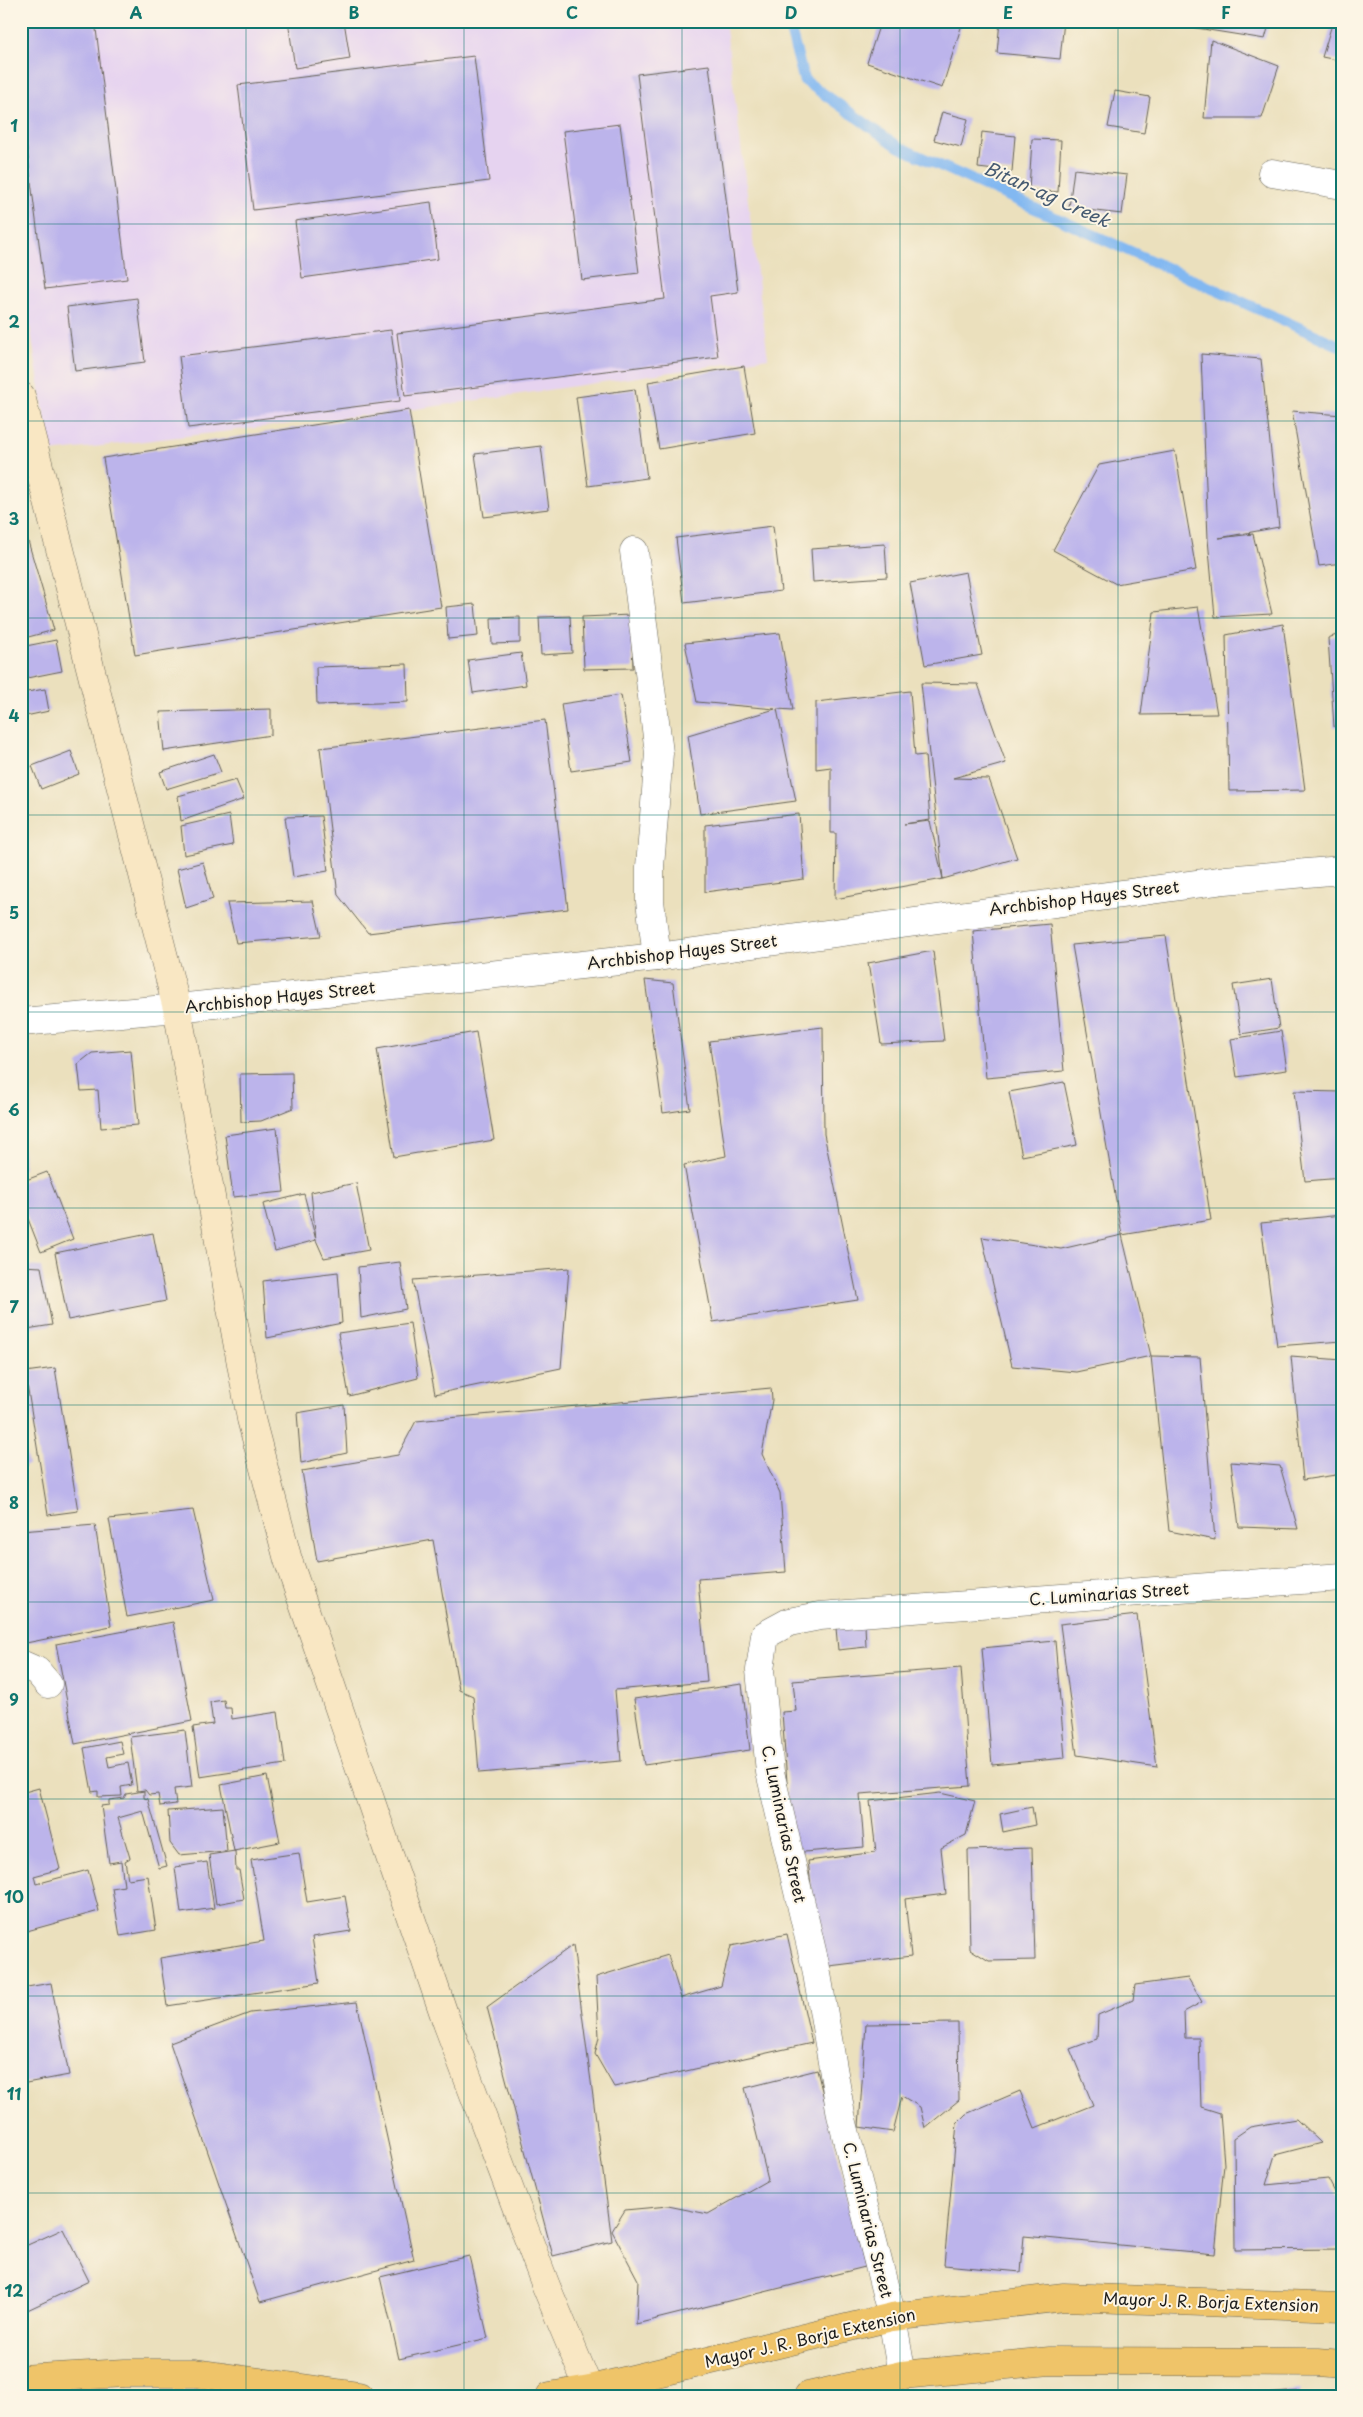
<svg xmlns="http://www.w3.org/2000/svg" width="1363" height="2417" font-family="'Playpen Sans',sans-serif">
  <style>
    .built { fill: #e6d3f0 }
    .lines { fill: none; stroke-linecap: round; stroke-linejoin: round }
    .stream { stroke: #82b8f1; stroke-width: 11 }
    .building { fill: #bcb4eb }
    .minor-casing { stroke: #646154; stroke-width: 29 }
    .tertiary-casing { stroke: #646154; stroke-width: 29 }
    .secondary-casing { stroke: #646154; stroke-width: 29 }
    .primary-casing { stroke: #646154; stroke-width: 29 }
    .minor { stroke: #fff; stroke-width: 28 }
    .tertiary { stroke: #fff; stroke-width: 28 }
    .secondary { stroke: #f9e7c3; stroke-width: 28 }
    .primary { stroke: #efc469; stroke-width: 28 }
    .grid { fill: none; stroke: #0f766e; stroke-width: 1; stroke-opacity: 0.55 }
    .labels { text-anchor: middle; stroke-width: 4; stroke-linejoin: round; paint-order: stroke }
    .street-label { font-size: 16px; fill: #1c1c1c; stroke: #fcf5e5 }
    .water-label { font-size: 18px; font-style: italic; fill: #455a71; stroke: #fcf5e5 }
    .neatline { fill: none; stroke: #0f766e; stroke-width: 2 }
    .grid-label { font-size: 16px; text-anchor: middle; font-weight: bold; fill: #0f766e }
  </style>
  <rect width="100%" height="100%" fill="#fcf5e5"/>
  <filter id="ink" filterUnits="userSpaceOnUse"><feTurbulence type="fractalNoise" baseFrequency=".02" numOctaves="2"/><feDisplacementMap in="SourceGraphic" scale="10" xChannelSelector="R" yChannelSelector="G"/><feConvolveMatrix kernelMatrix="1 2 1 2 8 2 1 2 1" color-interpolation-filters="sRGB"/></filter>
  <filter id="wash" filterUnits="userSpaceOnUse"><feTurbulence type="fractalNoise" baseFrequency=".0096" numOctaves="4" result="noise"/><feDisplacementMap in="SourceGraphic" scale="20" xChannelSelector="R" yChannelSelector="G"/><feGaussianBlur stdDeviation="1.12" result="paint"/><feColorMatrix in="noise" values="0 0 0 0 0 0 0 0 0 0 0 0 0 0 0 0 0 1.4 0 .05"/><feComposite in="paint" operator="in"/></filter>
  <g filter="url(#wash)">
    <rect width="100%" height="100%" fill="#ebe0bd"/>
    <path class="built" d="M 21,21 L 725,21 L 768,358 L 409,410 L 50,452 L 21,269 Z"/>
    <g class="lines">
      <path class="stream" d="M 788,21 L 804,80 L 899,147 L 1342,347"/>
    </g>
    <g id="blocks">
      <g class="building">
        <path d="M 54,21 L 95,21 L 127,279 L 45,289 L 21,105 L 21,25 Z"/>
        <path d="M 288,21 L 344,21 L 350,59 L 295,68 Z"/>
        <path d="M 926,21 L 963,21 L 942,88 L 867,63 L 879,26 Z"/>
        <path d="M 1000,21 L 1064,21 L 1060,59 L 997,53 Z"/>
        <path d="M 1192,21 L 1270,21 L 1265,39 L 1190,27 Z"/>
        <path d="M 1333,21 L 1342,21 L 1342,61 L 1322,57 Z"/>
        <path d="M 1211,40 L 1279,66 L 1262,118 L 1204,118 Z"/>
        <path d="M 474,56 L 489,181 L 253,210 L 238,85 Z"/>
        <path d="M 709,65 L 738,292 L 710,296 L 718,357 L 405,396 L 397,333 L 665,299 L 637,74 Z"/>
        <path d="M 1115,91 L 1150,97 L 1144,133 L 1108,127 Z"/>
        <path d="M 942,112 L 968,119 L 961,147 L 934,140 Z"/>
        <path d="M 620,124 L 639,273 L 582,280 L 563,131 Z"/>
        <path d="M 982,132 L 1015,136 L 1012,172 L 978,168 Z"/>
        <path d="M 1032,139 L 1061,140 L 1058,192 L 1029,190 Z"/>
        <path d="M 1074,169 L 1127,175 L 1122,214 L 1069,208 Z"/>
        <path d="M 431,202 L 438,259 L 302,278 L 295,221 Z"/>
        <path d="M 137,298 L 145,362 L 75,371 L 67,307 Z"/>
        <path d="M 391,330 L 400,401 L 188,428 L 179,356 Z"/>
        <path d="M 1201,354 L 1261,359 L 1279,527 L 1219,538 L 1253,534 L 1272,614 L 1215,617 L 1208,539 Z"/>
        <path d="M 744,366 L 755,433 L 659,449 L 648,382 Z"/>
        <path d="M 635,389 L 647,478 L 588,486 L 576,397 Z"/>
        <path d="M 409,410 L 441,607 L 135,655 L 103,458 Z"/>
        <path d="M 1292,411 L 1342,415 L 1342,563 L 1319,566 Z"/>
        <path d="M 541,446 L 549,509 L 484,517 L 475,454 Z"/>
        <path d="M 1175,451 L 1196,570 L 1116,584 L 1053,550 L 1099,465 Z"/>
        <path d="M 21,517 L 54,630 L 21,639 Z"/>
        <path d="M 773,526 L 781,591 L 684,603 L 676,538 Z"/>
        <path d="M 885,544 L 887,577 L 813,582 L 811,549 Z"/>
        <path d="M 966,572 L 982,655 L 925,665 L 910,583 Z"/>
        <path d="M 475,604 L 478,636 L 448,639 L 446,607 Z"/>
        <path d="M 1198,607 L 1217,714 L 1141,715 L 1154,612 Z"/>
        <path d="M 631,615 L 633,668 L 584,669 L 582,617 Z"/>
        <path d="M 570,616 L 572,653 L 541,655 L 539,617 Z"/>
        <path d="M 520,617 L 520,643 L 492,644 L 491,618 Z"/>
        <path d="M 1283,624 L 1305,790 L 1229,791 L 1226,635 Z"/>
        <path d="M 780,633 L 793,710 L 777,709 L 796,801 L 700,814 L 688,735 L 775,709 L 697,702 L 685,643 Z"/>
        <path d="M 1342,633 L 1342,727 L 1334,727 L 1328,638 Z"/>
        <path d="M 56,640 L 62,671 L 22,679 L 21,647 Z"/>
        <path d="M 521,653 L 526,685 L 473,693 L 468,660 Z"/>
        <path d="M 407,664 L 408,702 L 317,705 L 316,667 Z"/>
        <path d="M 921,683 L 978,684 L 1006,763 L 953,778 L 989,779 L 1017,858 L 943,879 Z"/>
        <path d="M 45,689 L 49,711 L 21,717 L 21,693 Z"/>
        <path d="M 910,691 L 915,756 L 925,755 L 930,820 L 904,824 L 930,821 L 943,879 L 835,899 L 836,833 L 831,833 L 831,767 L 816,769 L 816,702 Z"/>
        <path d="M 621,695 L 632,762 L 571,771 L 561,704 Z"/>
        <path d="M 271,709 L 271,735 L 164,751 L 160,712 Z"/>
        <path d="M 545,720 L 568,909 L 368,933 L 338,895 L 320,748 Z"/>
        <path d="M 71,751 L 79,774 L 41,789 L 32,766 Z"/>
        <path d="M 214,754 L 221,772 L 166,789 L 160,772 Z"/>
        <path d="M 236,780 L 244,799 L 181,821 L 178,796 Z"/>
        <path d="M 799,814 L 804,879 L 705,892 L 705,825 Z"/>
        <path d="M 229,815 L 233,845 L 184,855 L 181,826 Z"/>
        <path d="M 321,816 L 328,871 L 293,877 L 285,817 Z"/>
        <path d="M 203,862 L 213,899 L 186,908 L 177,869 Z"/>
        <path d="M 313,901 L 321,936 L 236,943 L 227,903 Z"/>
        <path d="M 1050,924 L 1064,1071 L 986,1078 L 973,931 Z"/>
        <path d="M 1166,936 L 1211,1220 L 1122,1235 L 1151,1356 L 1076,1372 L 1012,1366 L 982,1237 L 1061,1249 L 1122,1235 L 1072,945 Z"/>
        <path d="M 933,951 L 944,1041 L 881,1044 L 868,963 Z"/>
        <path d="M 1272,979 L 1279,1028 L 1241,1034 L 1233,985 Z"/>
        <path d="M 645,980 L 673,983 L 690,1109 L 663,1113 Z"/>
        <path d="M 823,1027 L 824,1134 L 858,1300 L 713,1322 L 684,1165 L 726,1156 L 709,1041 Z"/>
        <path d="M 1281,1031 L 1287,1070 L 1237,1077 L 1231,1039 Z"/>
        <path d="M 476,1032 L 494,1140 L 394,1157 L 377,1049 Z"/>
        <path d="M 131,1050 L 138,1125 L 101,1128 L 98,1090 L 81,1091 L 78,1064 L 92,1053 Z"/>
        <path d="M 292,1073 L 293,1108 L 261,1121 L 241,1122 L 240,1074 Z"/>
        <path d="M 1064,1082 L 1077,1145 L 1022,1156 L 1009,1092 Z"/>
        <path d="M 1294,1091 L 1342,1092 L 1342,1178 L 1305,1181 Z"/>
        <path d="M 277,1128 L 284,1192 L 233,1197 L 225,1135 Z"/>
        <path d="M 21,1149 L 23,1149 L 24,1169 L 21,1169 Z"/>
        <path d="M 47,1172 L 73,1239 L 41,1252 L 21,1201 L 21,1182 Z"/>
        <path d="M 356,1183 L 369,1250 L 324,1258 L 316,1240 L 275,1251 L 263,1204 L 304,1194 L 316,1240 L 311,1192 Z"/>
        <path d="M 1342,1215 L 1342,1341 L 1277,1346 L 1261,1223 Z"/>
        <path d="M 153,1233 L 166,1301 L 68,1320 L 55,1253 Z"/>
        <path d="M 400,1262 L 406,1309 L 361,1318 L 358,1267 Z"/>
        <path d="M 21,1266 L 41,1267 L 52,1325 L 21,1330 Z"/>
        <path d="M 569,1268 L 561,1368 L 435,1394 L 413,1280 Z"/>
        <path d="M 338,1272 L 342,1323 L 267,1338 L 263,1281 Z"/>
        <path d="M 410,1323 L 418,1378 L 349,1396 L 338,1333 Z"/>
        <path d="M 1151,1356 L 1200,1357 L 1215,1540 L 1169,1531 Z"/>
        <path d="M 1291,1356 L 1342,1360 L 1342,1474 L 1303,1480 Z"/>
        <path d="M 55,1368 L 78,1511 L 48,1515 L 25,1372 Z"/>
        <path d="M 771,1388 L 772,1400 L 762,1454 L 780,1493 L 786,1572 L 698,1579 L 707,1682 L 615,1690 L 621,1761 L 479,1773 L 473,1696 L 459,1690 L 433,1540 L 317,1561 L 302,1471 L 398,1455 L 416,1421 Z"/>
        <path d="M 344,1405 L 347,1453 L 301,1463 L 297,1413 Z"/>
        <path d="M 21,1427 L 28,1465 L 21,1467 Z"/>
        <path d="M 1231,1462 L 1280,1466 L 1298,1529 L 1239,1527 Z"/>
        <path d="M 193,1510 L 214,1600 L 127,1617 L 109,1519 Z"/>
        <path d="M 95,1525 L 111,1626 L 21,1644 L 21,1531 Z"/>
        <path d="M 1137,1615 L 1157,1767 L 1077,1755 L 1060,1624 Z"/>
        <path d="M 173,1622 L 192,1721 L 75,1744 L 56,1644 Z"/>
        <path d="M 865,1625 L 866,1647 L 838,1650 L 836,1628 Z"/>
        <path d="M 1055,1641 L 1065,1758 L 992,1765 L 982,1648 Z"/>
        <path d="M 961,1668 L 970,1786 L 860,1794 L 864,1847 L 792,1853 L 782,1712 L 796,1711 L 793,1681 Z"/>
        <path d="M 742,1684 L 750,1750 L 644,1765 L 634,1699 Z"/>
        <path d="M 224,1700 L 225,1708 L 231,1708 L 232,1719 L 278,1712 L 285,1764 L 200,1777 L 193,1727 L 213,1724 L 210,1702 Z"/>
        <path d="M 185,1730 L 192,1787 L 174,1789 L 176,1804 L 160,1806 L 158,1794 L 149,1795 L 145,1790 L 137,1791 L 130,1737 Z"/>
        <path d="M 120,1741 L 123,1754 L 107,1757 L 109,1767 L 128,1763 L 132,1785 L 121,1787 L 122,1796 L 98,1797 L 98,1791 L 92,1792 L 84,1748 Z"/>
        <path d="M 267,1776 L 280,1842 L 234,1851 L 221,1785 Z"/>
        <path d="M 39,1788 L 60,1869 L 34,1876 L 36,1884 L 88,1870 L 99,1911 L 27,1931 L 24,1938 L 21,1938 L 21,1793 Z"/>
        <path d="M 144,1791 L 144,1798 L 148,1799 L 167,1866 L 159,1868 L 143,1811 L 118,1818 L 130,1858 L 125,1861 L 128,1879 L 148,1876 L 156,1930 L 120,1936 L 112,1888 L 124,1886 L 121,1861 L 109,1863 L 101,1806 L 109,1805 L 109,1800 L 124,1798 L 126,1794 Z"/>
        <path d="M 940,1793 L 975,1801 L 966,1835 L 941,1848 L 946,1894 L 905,1899 L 911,1956 L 821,1967 L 808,1861 L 876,1852 L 870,1801 Z"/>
        <path d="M 223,1807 L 227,1851 L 179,1855 L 170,1843 L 168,1811 Z"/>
        <path d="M 1032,1807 L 1035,1825 L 1003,1832 L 1000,1814 Z"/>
        <path d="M 1032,1848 L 1035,1960 L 989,1961 L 970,1949 L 968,1850 Z"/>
        <path d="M 235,1851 L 236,1870 L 239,1870 L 244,1899 L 216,1904 L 209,1855 Z"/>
        <path d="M 299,1853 L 307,1902 L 345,1896 L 351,1931 L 312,1937 L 319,1983 L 167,2006 L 160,1958 L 264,1941 L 251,1860 Z"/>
        <path d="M 207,1862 L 214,1908 L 181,1913 L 175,1867 Z"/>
        <path d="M 787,1934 L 812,2043 L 614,2087 L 595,2054 L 599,2037 L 596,1977 L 668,1955 L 681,1998 L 721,1986 L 731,1946 Z"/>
        <path d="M 573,1945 L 612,2241 L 553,2256 L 487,2007 Z"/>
        <path d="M 1188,1978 L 1202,2002 L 1184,2012 L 1185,2038 L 1199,2038 L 1201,2107 L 1220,2113 L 1224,2164 L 1215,2254 L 1024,2236 L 1021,2272 L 944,2265 L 957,2123 L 966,2114 L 1020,2091 L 1035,2128 L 1093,2105 L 1070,2049 L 1097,2039 L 1098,2015 L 1133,2000 L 1135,1985 Z"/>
        <path d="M 51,1983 L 69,2075 L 21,2084 L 21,1988 Z"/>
        <path d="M 357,2002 L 414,2260 L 260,2302 L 170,2043 L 250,2013 Z"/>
        <path d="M 958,2023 L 959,2100 L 925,2128 L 920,2107 L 902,2096 L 893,2132 L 859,2127 L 866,2024 Z"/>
        <path d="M 817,2070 L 865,2267 L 636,2324 L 638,2280 L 612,2231 L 625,2210 L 668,2206 L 708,2214 L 768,2180 L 745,2088 Z"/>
        <path d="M 1296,2119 L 1321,2143 L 1275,2155 L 1266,2185 L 1328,2179 L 1337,2196 L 1342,2196 L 1342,2249 L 1235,2250 L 1234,2138 L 1250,2127 Z"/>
        <path d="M 63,2229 L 89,2281 L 21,2313 L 21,2248 Z"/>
        <path d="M 469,2256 L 488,2338 L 399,2359 L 380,2277 Z"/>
        <path d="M 1300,2391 L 1300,2396 L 1264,2396 L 1264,2394 Z"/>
      </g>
    </g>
  </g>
  <g filter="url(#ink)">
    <use href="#blocks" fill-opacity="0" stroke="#646154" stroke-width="1"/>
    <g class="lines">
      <defs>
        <g id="minor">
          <path d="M 1272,173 L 1342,185"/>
          <path d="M 634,551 L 659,753 L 650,867 L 650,901 L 657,957"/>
          <path d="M 21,1664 L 37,1671 L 48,1684"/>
          <path d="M 902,2375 L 892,2317 L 841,2115 L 816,1968 L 770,1772 L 760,1670 L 765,1635 L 789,1622 L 820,1616 L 1342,1577"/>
        </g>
        <path id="tertiary" d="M 21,1022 L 177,1008 L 657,957 L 1225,880 L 1342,870"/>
        <path id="secondary" d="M 21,396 L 177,1008 L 251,1419 L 288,1560 L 447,2023 L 546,2286 L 592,2396"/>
        <g id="primary">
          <path d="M 21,2379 L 125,2373 L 195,2373 L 359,2396"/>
          <path d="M 550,2396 L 590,2389 L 892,2317 L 1064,2297 L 1342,2307"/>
          <path d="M 808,2396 L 902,2375 L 1050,2361 L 1318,2362 L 1342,2364"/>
        </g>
      </defs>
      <use href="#minor" class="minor-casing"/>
      <use href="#tertiary" class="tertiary-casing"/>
      <use href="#secondary" class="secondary-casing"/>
      <use href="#primary" class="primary-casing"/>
      <use href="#minor" class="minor"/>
      <use href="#tertiary" class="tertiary"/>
      <use href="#secondary" class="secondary"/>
      <use href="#primary" class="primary"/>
    </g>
  </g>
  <path class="grid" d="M 246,21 L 246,2396M 464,21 L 464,2396M 682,21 L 682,2396M 900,21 L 900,2396M 1118,21 L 1118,2396M 21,224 L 1342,224M 21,421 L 1342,421M 21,618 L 1342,618M 21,815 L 1342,815M 21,1012 L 1342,1012M 21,1208 L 1342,1208M 21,1405 L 1342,1405M 21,1602 L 1342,1602M 21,1799 L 1342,1799M 21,1996 L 1342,1996M 21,2193 L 1342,2193"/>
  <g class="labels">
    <g class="street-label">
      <text transform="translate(1084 898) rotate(-7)" y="6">Archbishop Hayes Street</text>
      <text transform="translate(682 952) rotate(-7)" y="6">Archbishop Hayes Street</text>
      <text transform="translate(280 997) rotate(-6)" y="6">Archbishop Hayes Street</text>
      <text transform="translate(1109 1594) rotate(-4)" y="6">C. Luminarias Street</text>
      <text transform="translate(784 1824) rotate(78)" y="6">C. Luminarias Street</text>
      <text transform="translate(868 2220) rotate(76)" y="6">C. Luminarias Street</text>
      <text transform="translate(1211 2302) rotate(2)" y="6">Mayor J. R. Borja Extension</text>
      <text transform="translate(810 2338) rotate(-13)" y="6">Mayor J. R. Borja Extension</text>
    </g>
    <g class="water-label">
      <text transform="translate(1047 195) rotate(24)" y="6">Bitan-ag Creek</text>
    </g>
  </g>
  <rect width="1363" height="2417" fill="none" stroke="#fcf5e5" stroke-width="55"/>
  <rect x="28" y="28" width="1308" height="2362" class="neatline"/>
  <g class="grid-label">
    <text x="136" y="19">A</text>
    <text x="354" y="19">B</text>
    <text x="572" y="19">C</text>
    <text x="791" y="19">D</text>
    <text x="1008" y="19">E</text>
    <text x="1226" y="19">F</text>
    <text x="14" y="132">1</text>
    <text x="14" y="328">2</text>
    <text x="14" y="525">3</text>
    <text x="14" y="722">4</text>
    <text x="14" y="919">5</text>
    <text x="14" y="1116">6</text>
    <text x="14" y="1313">7</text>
    <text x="14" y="1509">8</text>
    <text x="14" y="1706">9</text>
    <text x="14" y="1903">10</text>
    <text x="14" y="2100">11</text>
    <text x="14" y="2297">12</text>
  </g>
</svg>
